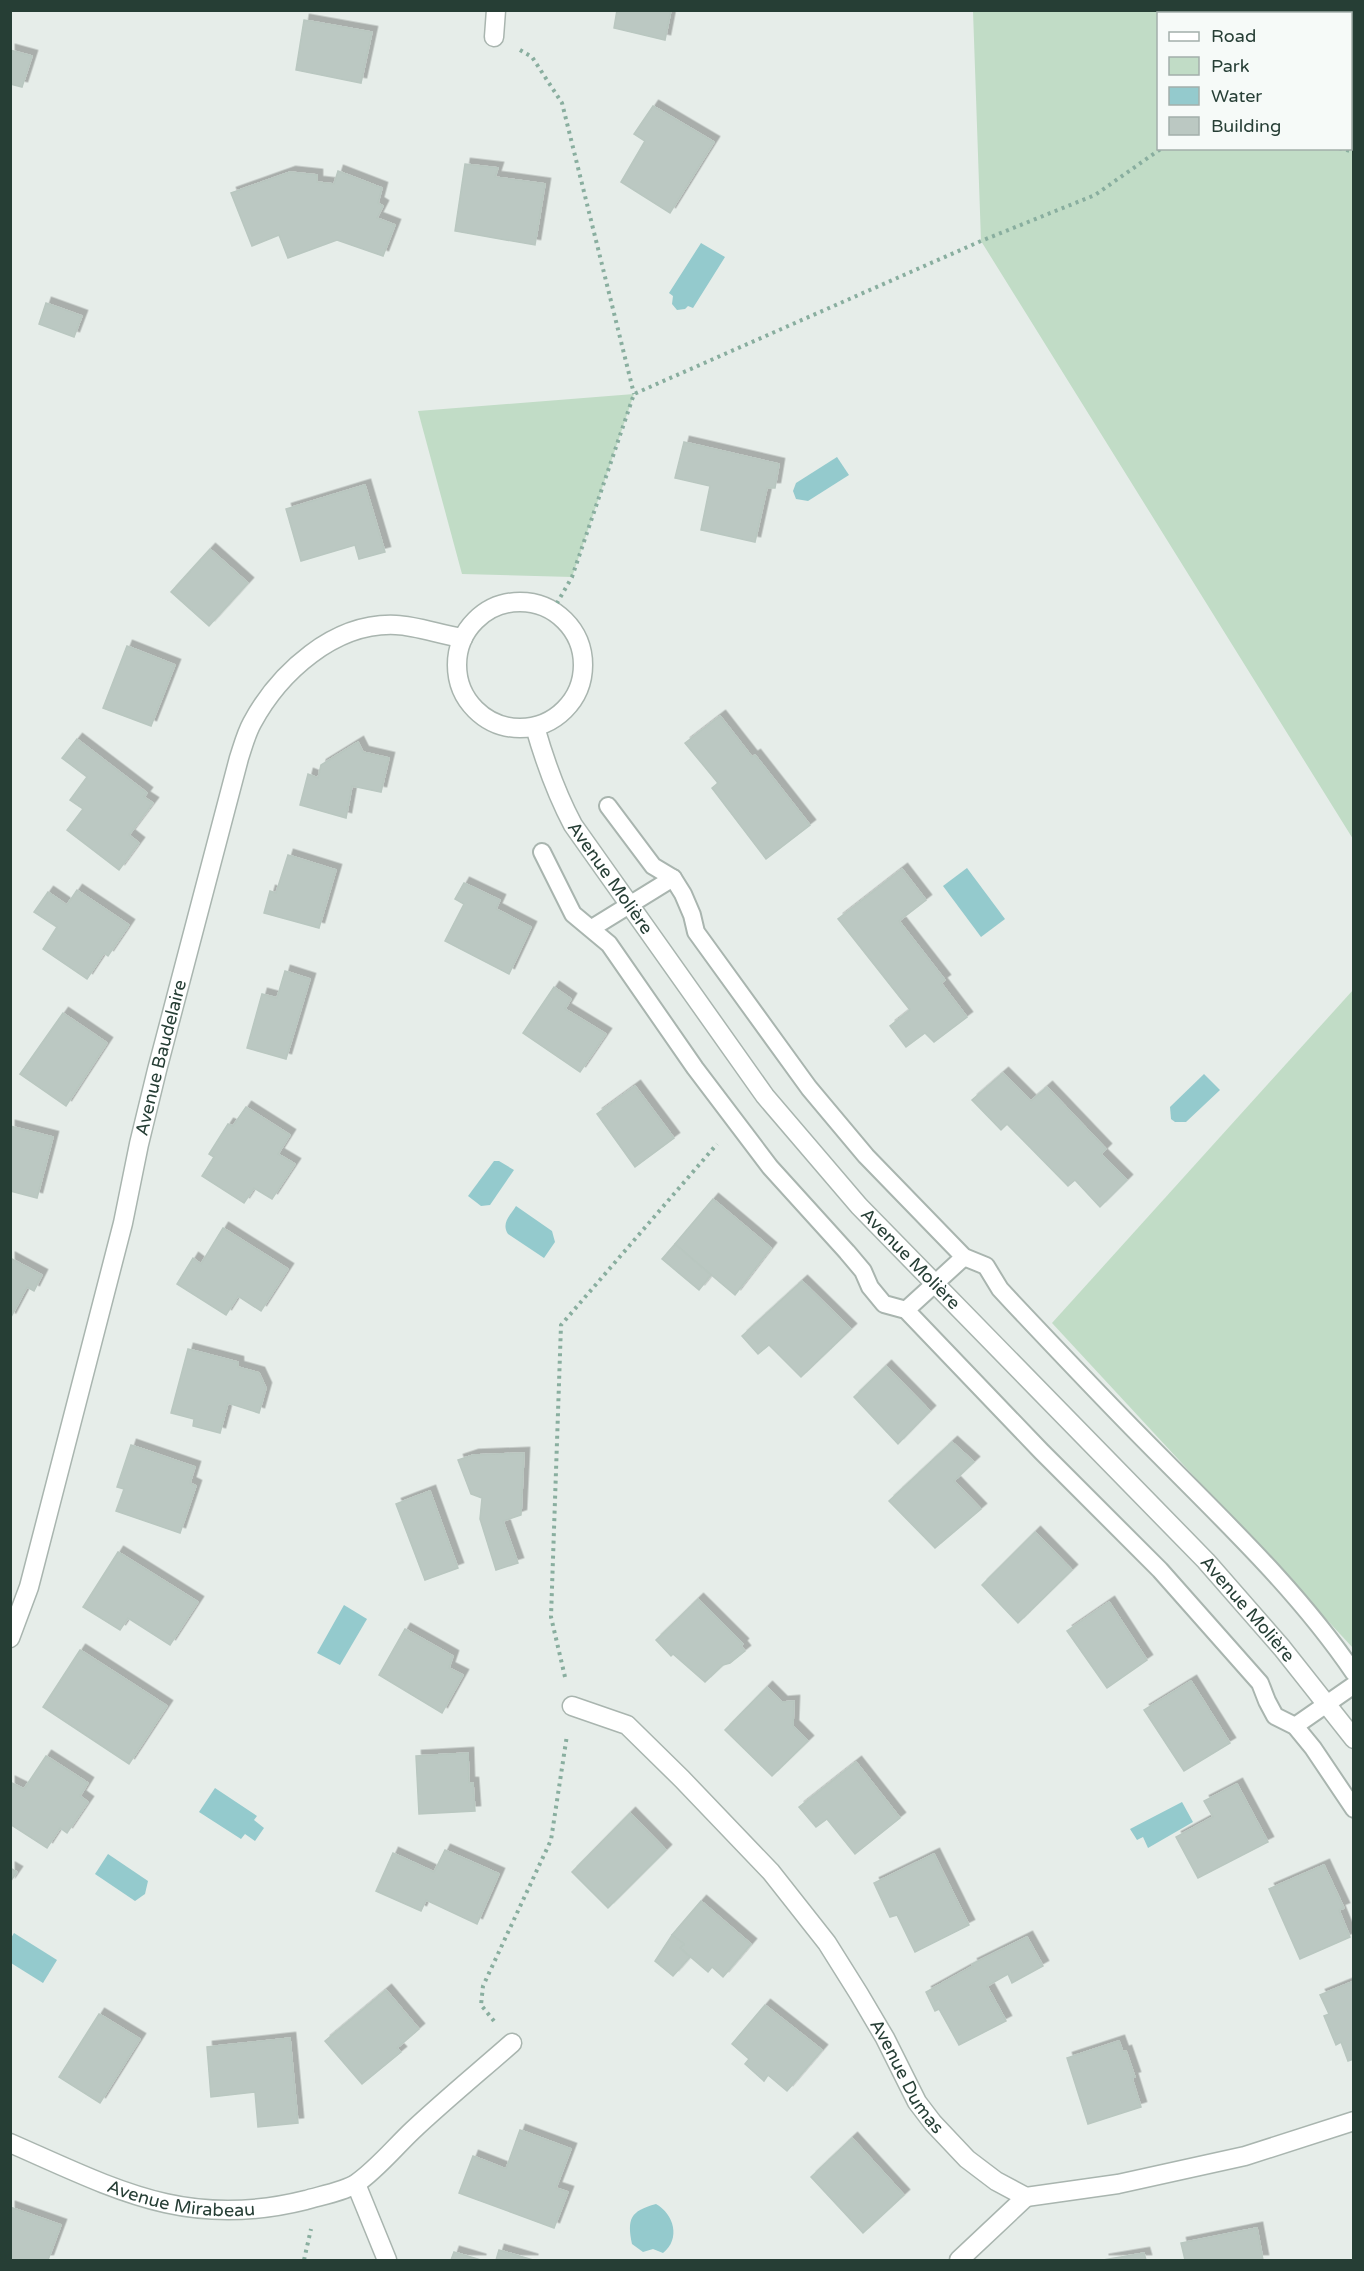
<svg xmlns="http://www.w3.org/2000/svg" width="1364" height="2271" font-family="'Varela Round',sans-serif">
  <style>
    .green { fill: #c1dcc6; fill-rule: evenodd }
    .water { fill: #94cacd }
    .building { fill: #bbc8c2; stroke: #b9c7c0; stroke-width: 1.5; filter: url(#shadow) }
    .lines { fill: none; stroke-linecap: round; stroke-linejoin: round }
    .lane-casing { stroke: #a9b5af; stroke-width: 20 }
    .street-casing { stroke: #a9b5af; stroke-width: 21 }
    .path { stroke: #89ae9f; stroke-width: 4; stroke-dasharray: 3 4.5; stroke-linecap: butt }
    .lane { stroke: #fff; stroke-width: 16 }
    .street { stroke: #fff; stroke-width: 18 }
    .labels { text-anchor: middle; stroke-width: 4.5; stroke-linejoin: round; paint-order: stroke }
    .street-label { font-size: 18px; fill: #263e35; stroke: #f6faf8 }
  </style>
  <defs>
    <filter id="shadow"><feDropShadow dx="5.5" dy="-5.5" stdDeviation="0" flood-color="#0004"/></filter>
  </defs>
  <rect width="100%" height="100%" fill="#e6ede9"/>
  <g class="green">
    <path d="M 973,11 L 1353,11 L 1353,839 L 981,241 ZM 1158,14 L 1350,14 L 1350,148 L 1158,148 Z"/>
    <path d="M 634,394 L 572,577 L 462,574 L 418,411 Z"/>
    <path d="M 1353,990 L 1353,1648 L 1052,1323 Z"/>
  </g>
  <g class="water">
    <path d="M 701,243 L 725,257 L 693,308 L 688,306 L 685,309 L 677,310 L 672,304 L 673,296 L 669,293 Z"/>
    <path d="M 837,457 L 849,475 L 808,501 L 796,499 L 793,491 L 796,483 Z"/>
    <path d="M 967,868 L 1005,919 L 981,937 L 943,886 Z"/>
    <path d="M 1204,1074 L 1220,1090 L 1186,1122 L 1175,1122 L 1171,1119 L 1170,1107 Z"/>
    <path d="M 494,1161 L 499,1161 L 514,1170 L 490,1205 L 481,1206 L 468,1196 Z"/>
    <path d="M 516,1206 L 552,1231 L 555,1242 L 544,1258 L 508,1234 C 501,1223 510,1216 516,1206 Z"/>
    <path d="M 344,1605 L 367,1619 L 340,1665 L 317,1653 Z"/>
    <path d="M 215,1788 L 257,1816 L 254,1820 L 264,1828 L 255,1841 L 245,1834 L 241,1839 L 199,1812 Z"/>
    <path d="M 1182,1802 L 1193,1822 L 1148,1848 L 1143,1837 L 1137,1840 L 1130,1829 Z"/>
    <path d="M 108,1854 L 148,1881 L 145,1894 L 135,1901 L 95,1874 Z"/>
    <path d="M 14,1933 L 57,1960 L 43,1983 L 11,1963 L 11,1938 Z"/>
    <path d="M 656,2204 C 674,2214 681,2239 663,2253 L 653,2249 L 643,2252 L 632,2244 C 627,2219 630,2211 656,2204 Z"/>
  </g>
  <g class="building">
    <path d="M 617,10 L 671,10 L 665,40 L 614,28 Z"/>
    <path d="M 304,20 L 372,32 L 361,83 L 296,70 Z"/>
    <path d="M 10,50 L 32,56 L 22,87 L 10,84 Z"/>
    <path d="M 653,106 L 714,142 L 670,213 L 621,182 L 645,141 L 634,134 Z"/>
    <path d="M 465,164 L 498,168 L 495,177 L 545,184 L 535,245 L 455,231 Z"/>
    <path d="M 338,171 L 382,188 L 378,203 L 383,206 L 377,218 L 395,225 L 383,256 L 337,240 L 288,258 L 279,235 L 252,246 L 231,193 L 290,172 L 317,175 L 317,182 L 334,184 Z"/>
    <path d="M 46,303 L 82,316 L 74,337 L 39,324 Z"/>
    <path d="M 684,442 L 779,464 L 775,488 L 767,488 L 755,542 L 701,530 L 710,486 L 675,478 Z"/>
    <path d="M 365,485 L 385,552 L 359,559 L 355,545 L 301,561 L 286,509 Z"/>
    <path d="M 210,549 L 248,583 L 209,626 L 171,592 Z"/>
    <path d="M 127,646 L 175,665 L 151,726 L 103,708 Z"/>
    <path d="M 720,716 L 752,757 L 755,755 L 810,825 L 766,859 L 712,788 L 718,783 L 685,743 Z"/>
    <path d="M 77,739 L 147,793 L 144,797 L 153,803 L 129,835 L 139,843 L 119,870 L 67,830 L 83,809 L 70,800 L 87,777 L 62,758 Z"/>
    <path d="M 358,742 L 363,752 L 389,758 L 381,792 L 352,786 L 346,818 L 300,805 L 308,774 L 318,778 L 321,765 Z"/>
    <path d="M 288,855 L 336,870 L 319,928 L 264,913 L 270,891 L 276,893 Z"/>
    <path d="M 902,869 L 926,900 L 899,921 L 945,980 L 941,983 L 967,1017 L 934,1042 L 925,1033 L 906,1047 L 890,1026 L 910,1010 L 838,919 Z"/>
    <path d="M 464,883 L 500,900 L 496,909 L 531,927 L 509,974 L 445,941 L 464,904 L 455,899 Z"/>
    <path d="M 77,890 L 129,925 L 108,956 L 104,953 L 87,979 L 43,949 L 57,927 L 34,912 L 48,892 L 67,905 Z"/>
    <path d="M 285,971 L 310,979 L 286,1059 L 247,1048 L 262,994 L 277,998 Z"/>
    <path d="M 554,987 L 571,999 L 565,1009 L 606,1034 L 580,1072 L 523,1033 Z"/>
    <path d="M 63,1013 L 107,1043 L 66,1106 L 20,1074 Z"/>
    <path d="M 1003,1073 L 1031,1101 L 1047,1087 L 1106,1149 L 1101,1154 L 1127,1180 L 1100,1207 L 1075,1180 L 1068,1186 L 1007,1124 L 1001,1130 L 972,1100 Z"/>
    <path d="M 635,1086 L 674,1138 L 635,1167 L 597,1114 Z"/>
    <path d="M 246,1107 L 290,1135 L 278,1154 L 295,1164 L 272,1199 L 254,1188 L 244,1203 L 202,1176 L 214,1157 L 209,1154 L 228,1124 L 233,1126 Z"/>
    <path d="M 10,1126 L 53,1137 L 37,1198 L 10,1191 Z"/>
    <path d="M 713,1199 L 771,1248 L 735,1295 L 675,1244 Z"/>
    <path d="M 223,1228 L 288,1269 L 261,1311 L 238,1296 L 226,1315 L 177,1284 L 193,1258 L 201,1264 Z"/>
    <path d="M 675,1244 L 711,1275 L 699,1290 L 662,1259 Z"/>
    <path d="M 10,1258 L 42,1275 L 34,1291 L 27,1287 L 10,1319 Z"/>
    <path d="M 802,1281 L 851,1329 L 801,1377 L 769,1345 L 758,1354 L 742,1336 Z"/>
    <path d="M 188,1349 L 238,1362 L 238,1367 L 259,1373 L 266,1388 L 259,1413 L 228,1403 L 220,1433 L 193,1426 L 194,1419 L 171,1413 Z"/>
    <path d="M 886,1366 L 930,1411 L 898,1444 L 854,1397 Z"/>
    <path d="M 952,1442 L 974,1462 L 954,1481 L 981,1509 L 935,1548 L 889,1501 Z"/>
    <path d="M 131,1445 L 195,1467 L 190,1483 L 196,1486 L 180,1533 L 116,1511 L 124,1489 L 117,1487 Z"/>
    <path d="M 524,1453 L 521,1515 L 503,1521 L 518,1563 L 496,1570 L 480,1519 L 482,1498 L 471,1494 L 458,1460 L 473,1455 Z"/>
    <path d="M 430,1491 L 458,1568 L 425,1580 L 396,1504 Z"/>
    <path d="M 1035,1532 L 1072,1570 L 1018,1623 L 982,1585 Z"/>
    <path d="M 118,1552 L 198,1602 L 170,1645 L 128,1618 L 120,1630 L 83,1607 Z"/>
    <path d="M 698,1599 L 743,1644 L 741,1646 L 745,1651 L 730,1663 L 723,1665 L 705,1682 L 673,1654 L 671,1656 L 656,1640 Z"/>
    <path d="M 1109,1602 L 1147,1660 L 1107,1688 L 1067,1631 Z"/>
    <path d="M 405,1629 L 453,1656 L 449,1668 L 463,1675 L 442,1713 L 379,1675 Z"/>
    <path d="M 80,1650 L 167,1706 L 129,1764 L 43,1707 Z"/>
    <path d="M 1191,1681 L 1230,1743 L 1184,1771 L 1144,1710 Z"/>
    <path d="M 767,1687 L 782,1702 L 794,1701 L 793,1726 L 808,1741 L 772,1776 L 725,1730 Z"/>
    <path d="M 468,1753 L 469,1783 L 473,1783 L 475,1811 L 419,1814 L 416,1756 Z"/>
    <path d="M 46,1756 L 88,1783 L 80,1796 L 88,1802 L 67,1833 L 60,1828 L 47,1848 L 10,1824 L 10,1782 L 24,1789 Z"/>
    <path d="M 856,1762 L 900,1818 L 855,1854 L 827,1819 L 816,1827 L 799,1807 Z"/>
    <path d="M 1237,1784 L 1268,1842 L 1198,1878 L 1176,1837 L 1213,1817 L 1204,1801 Z"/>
    <path d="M 630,1813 L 666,1850 L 608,1908 L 572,1872 Z"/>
    <path d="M 445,1850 L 499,1874 L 477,1924 L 426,1900 L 421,1911 L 376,1891 L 393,1853 L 434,1872 Z"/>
    <path d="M 934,1854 L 969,1925 L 915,1952 L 897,1915 L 890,1917 L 874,1883 Z"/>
    <path d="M 1324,1865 L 1344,1908 L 1339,1910 L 1350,1937 L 1300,1959 L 1269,1889 Z"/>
    <path d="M 10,1868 L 17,1872 L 10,1882 Z"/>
    <path d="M 701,1901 L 751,1944 L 723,1977 L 712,1967 L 708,1972 L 680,1948 L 684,1944 L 672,1935 Z"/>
    <path d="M 672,1935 L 684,1944 L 680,1948 L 690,1957 L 673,1976 L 655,1961 Z"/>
    <path d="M 1027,1937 L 1043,1966 L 1012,1983 L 1008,1974 L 987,1986 L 1006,2021 L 959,2045 L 939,2009 L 935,2011 L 926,1992 L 973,1966 L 972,1964 Z"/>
    <path d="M 1354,1981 L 1354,2059 L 1348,2061 L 1341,2042 L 1336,2045 L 1324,2016 L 1329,2014 L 1320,1995 Z"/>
    <path d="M 386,1990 L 419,2029 L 397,2048 L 401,2052 L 362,2084 L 325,2041 Z"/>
    <path d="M 765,2005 L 822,2050 L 787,2091 L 768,2075 L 764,2081 L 745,2064 L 749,2059 L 732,2044 Z"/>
    <path d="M 99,2014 L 140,2039 L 100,2103 L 59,2077 Z"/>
    <path d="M 290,2038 L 298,2123 L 258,2127 L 255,2092 L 211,2097 L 207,2047 Z"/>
    <path d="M 1119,2041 L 1123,2052 L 1126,2051 L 1135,2077 L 1132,2078 L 1141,2107 L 1088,2124 L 1067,2058 Z"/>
    <path d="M 520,2130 L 571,2149 L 556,2188 L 568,2192 L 554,2228 L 459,2193 L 473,2156 L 506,2169 Z"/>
    <path d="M 852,2138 L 904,2195 L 863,2233 L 811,2177 Z"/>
    <path d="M 10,2207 L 61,2225 L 48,2260 L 10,2260 Z"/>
    <path d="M 1257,2228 L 1263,2260 L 1185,2260 L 1181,2243 Z"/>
    <path d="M 499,2250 L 533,2260 L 496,2260 Z"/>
    <path d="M 454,2252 L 481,2260 L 451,2260 Z"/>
    <path d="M 1144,2253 L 1146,2260 L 1103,2260 Z"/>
  </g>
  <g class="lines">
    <defs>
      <g id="lane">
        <path d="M 608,806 L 653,866 L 673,878 L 683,894 L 692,915 L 696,932 L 809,1088 L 866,1156 L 964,1257 L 986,1266 L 1000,1289 L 1012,1302 C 1061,1354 1110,1406 1160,1456 C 1228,1525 1299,1592 1354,1673"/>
        <path d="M 542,852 L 573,914 L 609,944 L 695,1068 L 770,1167 L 847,1252 L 863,1271 L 870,1287 L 884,1304 L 906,1310 L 1041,1451 L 1160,1570 L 1260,1683 L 1267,1701 L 1275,1716 L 1295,1726 L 1313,1748 L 1354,1809"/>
        <path d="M 592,928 L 673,878"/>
        <path d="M 906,1310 L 964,1257"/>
        <path d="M 1295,1726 L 1354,1685"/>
      </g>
      <g id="street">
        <path d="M 494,37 L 496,10"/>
        <circle cx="520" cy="665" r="63"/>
        <path id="s1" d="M 535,727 C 545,762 556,793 573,825 L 765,1096 L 859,1206 L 1206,1561 L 1282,1648 L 1354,1739"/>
        <path id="s2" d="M 10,1638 L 29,1587 L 123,1223 L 139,1144 L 157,1070 L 239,758 C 243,746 246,734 252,723 C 279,673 334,622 396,625 C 418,626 441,635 463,638"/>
        <path id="s3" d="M 572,1706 L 627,1725 L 682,1779 L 771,1872 L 827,1943 L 859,1994 L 885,2038 L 917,2102 L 933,2123 L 967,2159 L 996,2181 L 1026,2197 L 1118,2184 L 1245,2156 L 1354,2121"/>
        <path id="s4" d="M 10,2143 C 115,2189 187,2230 306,2200 C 319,2196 346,2191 357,2183 C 377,2169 395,2147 413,2130 C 445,2100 479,2072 512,2043"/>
        <path d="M 356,2184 L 387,2260"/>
        <path d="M 959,2260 L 1026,2197"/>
      </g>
    </defs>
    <use href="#lane" class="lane-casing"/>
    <use href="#street" class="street-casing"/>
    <g class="path">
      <path d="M 520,50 L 532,57 L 562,103 L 634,394"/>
      <path d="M 1339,148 L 1354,152"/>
      <path d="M 553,610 L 572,577 L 634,394 L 981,241 L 1095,195 L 1162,148"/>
      <path d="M 565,1677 L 551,1617 L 561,1325 L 717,1144"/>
      <path d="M 494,2021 L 481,2005 L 483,1986 L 551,1840 L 567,1735"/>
      <path d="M 304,2260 L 311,2229"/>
    </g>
    <use href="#lane" class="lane"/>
    <use href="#street" class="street"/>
  </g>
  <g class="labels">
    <g class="street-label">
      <text dy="6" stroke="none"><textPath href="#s1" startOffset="170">Avenue Molière</textPath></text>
      <text dy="6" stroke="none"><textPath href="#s2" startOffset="600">Avenue Baudelaire</textPath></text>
      <text dy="6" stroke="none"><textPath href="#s1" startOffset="656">Avenue Molière</textPath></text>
      <text dy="6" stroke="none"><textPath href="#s1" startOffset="1142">Avenue Molière</textPath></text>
      <text dy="6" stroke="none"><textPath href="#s3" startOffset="510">Avenue Dumas</textPath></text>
      <text dy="6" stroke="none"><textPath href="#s4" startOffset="182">Avenue Mirabeau</textPath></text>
    </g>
  </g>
  <rect width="1364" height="2271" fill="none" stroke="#263e35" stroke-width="24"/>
  <rect x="1157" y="12" width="195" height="138" fill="#f6faf8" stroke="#a3afaa" stroke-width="1.5"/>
  <rect x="1169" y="32" width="30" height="9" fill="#ffffff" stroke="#a3afaa" stroke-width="1.5"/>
  <text x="1211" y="42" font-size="18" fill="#263e35">Road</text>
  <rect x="1169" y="57" width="30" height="18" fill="#c1dcc6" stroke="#a3afaa" stroke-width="1.5"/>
  <text x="1211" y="72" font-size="18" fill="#263e35">Park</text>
  <rect x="1169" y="87" width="30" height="18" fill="#94cacd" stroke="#a3afaa" stroke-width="1.5"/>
  <text x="1211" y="102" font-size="18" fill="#263e35">Water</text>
  <rect x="1169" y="117" width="30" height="18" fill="#bbc8c2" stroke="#a3afaa" stroke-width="1.5"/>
  <text x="1211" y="132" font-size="18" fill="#263e35">Building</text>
</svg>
